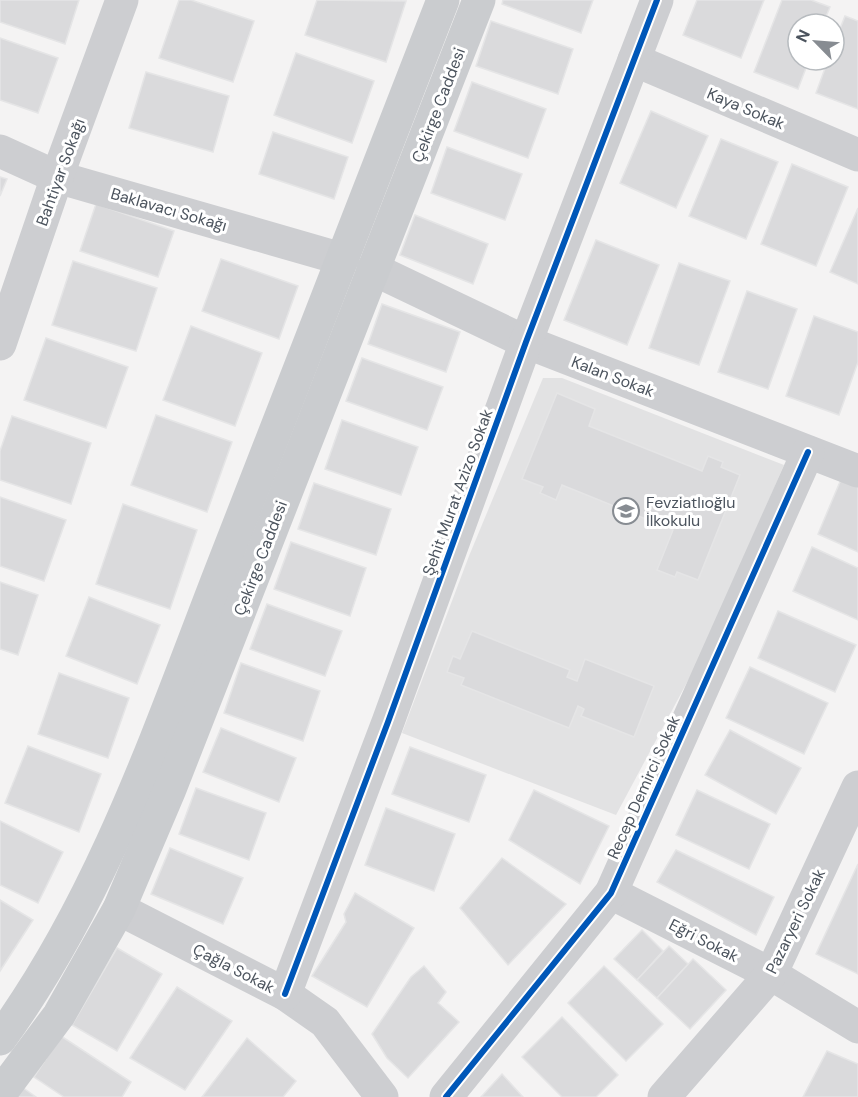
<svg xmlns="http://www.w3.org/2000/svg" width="858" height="1097" font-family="'DM Sans',sans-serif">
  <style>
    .education { fill: #e2e2e3 }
    .building { fill: #dadadc; stroke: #e5e5e6; stroke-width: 1.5 }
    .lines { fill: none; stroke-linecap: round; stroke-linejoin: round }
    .minor { stroke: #cdced1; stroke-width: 33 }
    .major { stroke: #cacccf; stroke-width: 33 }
    .cycleway-casing { stroke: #fff; stroke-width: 10 }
    .cycleway { stroke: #0057b8; stroke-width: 6 }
    .labels { text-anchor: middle; stroke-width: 6; stroke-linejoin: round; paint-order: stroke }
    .street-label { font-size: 16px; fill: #4c545e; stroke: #fff }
    .poi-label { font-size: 16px; fill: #4c545e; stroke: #fff; text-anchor: start }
  </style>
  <rect width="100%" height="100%" fill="#f4f3f3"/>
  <path class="education" d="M 543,378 L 562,378 L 784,465 L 700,658 L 616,815 L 402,733 L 469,556 Z"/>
  <g class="building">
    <path d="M 0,0 L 79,0 L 65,44 L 0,22 Z"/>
    <path d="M 179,0 L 191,0 L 254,21 L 233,82 L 159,58 Z"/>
    <path d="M 317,0 L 406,1 L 386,62 L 305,35 Z"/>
    <path d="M 503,0 L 593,0 L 581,33 L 502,4 Z"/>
    <path d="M 697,0 L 764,0 L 741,58 L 683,35 Z"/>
    <path d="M 782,0 L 811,0 L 830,7 L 823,24 L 798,24 L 798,60 L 809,60 L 798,89 L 754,72 Z"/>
    <path d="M 845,16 L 858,21 L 858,109 L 816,93 L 828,60 L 834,60 L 834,44 Z"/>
    <path d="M 491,21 L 573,49 L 558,94 L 476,66 Z"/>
    <path d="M 0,38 L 58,58 L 38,113 L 0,100 Z"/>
    <path d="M 296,53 L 374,81 L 352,143 L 274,115 Z"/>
    <path d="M 146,72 L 229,96 L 213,152 L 129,128 Z"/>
    <path d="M 472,82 L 546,109 L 528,158 L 454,131 Z"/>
    <path d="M 651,111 L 708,136 L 676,208 L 620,183 Z"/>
    <path d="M 273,132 L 348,157 L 334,199 L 259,174 Z"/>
    <path d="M 721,139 L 778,162 L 746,239 L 689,216 Z"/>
    <path d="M 447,147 L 522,174 L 505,220 L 431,193 Z"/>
    <path d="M 792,164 L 848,187 L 816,266 L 761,244 Z"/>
    <path d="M 0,177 L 7,179 L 0,196 Z"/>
    <path d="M 96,204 L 174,231 L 158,277 L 80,251 Z"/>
    <path d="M 858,208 L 858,284 L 830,272 Z"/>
    <path d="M 415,215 L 488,244 L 473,284 L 400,255 Z"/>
    <path d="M 596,240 L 659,265 L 627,345 L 564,320 Z"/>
    <path d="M 221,259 L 298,286 L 279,339 L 202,311 Z"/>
    <path d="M 73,261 L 157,288 L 136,351 L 52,325 Z"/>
    <path d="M 679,263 L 730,281 L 699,365 L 649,348 Z"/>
    <path d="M 747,291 L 797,309 L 768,389 L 718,372 Z"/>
    <path d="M 382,304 L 460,332 L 446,372 L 368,344 Z"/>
    <path d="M 814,316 L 858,332 L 858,362 L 839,415 L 786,396 Z"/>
    <path d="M 191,326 L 262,353 L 235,426 L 163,400 Z"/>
    <path d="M 46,338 L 128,367 L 106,428 L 24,400 Z"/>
    <path d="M 362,358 L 443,387 L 427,430 L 346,401 Z"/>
    <path d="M 557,393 L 595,409 L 589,426 L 702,471 L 708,456 L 723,462 L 721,467 L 740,475 L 698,580 L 677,572 L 675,577 L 657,570 L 673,530 L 562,485 L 556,500 L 540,493 L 543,487 L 522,479 Z"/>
    <path d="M 156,415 L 232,442 L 207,512 L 131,485 Z"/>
    <path d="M 12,416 L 91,443 L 71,504 L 0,480 L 0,451 Z"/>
    <path d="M 342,420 L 418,447 L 401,495 L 325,469 Z"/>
    <path d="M 842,477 L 858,484 L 858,552 L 818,534 Z"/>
    <path d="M 314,483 L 391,509 L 376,555 L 298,529 Z"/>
    <path d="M 0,497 L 66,520 L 44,581 L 0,566 Z"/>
    <path d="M 123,504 L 197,530 L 170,609 L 96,584 Z"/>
    <path d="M 291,542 L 366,568 L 350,616 L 274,589 Z"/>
    <path d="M 812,547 L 858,568 L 858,620 L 793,591 Z"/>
    <path d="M 0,582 L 38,595 L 18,655 L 0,649 Z"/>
    <path d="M 89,597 L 160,625 L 137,684 L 66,656 Z"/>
    <path d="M 267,604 L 342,631 L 325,676 L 250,649 Z"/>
    <path d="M 778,611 L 856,645 L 835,692 L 758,658 Z"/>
    <path d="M 472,631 L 570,670 L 567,677 L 577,681 L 585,659 L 654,686 L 634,737 L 581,716 L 584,709 L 578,706 L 569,728 L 461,685 L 464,678 L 447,672 L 453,656 L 460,659 Z"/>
    <path d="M 241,663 L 320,691 L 303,741 L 224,713 Z"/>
    <path d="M 750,667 L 828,703 L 804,754 L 726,718 Z"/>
    <path d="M 59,673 L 129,698 L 108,758 L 38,734 Z"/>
    <path d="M 221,728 L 296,758 L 279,802 L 203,772 Z"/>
    <path d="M 730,730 L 801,768 L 776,814 L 705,775 Z"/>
    <path d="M 28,746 L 101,774 L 79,832 L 5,803 Z"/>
    <path d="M 410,747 L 486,775 L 469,822 L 392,794 Z"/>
    <path d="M 196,788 L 266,813 L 249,860 L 179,834 Z"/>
    <path d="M 534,790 L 609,826 L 580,884 L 509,840 Z"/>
    <path d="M 697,790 L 770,824 L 749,869 L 676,835 Z"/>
    <path d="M 386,808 L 455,834 L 434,891 L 365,865 Z"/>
    <path d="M 0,821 L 63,852 L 38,903 L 0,885 Z"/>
    <path d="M 170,848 L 243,878 L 223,924 L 151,894 Z"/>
    <path d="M 676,850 L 774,897 L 756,935 L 657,882 Z"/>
    <path d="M 502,858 L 566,904 L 508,965 L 460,908 Z"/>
    <path d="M 858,864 L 858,974 L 816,954 Z"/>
    <path d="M 355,893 L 414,928 L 367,1007 L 312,976 L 346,922 L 344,914 Z"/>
    <path d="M 0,900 L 33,920 L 0,971 Z"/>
    <path d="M 642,930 L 663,951 L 637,980 L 614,959 Z"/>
    <path d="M 669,946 L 688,964 L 657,998 L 637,980 Z"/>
    <path d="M 117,948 L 162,974 L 117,1051 L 72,1025 Z"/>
    <path d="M 693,959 L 726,990 L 690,1029 L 657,998 Z"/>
    <path d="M 424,966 L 446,992 L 438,1003 L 459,1022 L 408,1078 L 387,1058 L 372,1034 L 411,977 Z"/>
    <path d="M 604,966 L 663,1024 L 626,1061 L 568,1003 Z"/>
    <path d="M 177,987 L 232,1021 L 185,1090 L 130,1058 Z"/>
    <path d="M 562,1017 L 618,1075 L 596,1097 L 562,1097 L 522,1057 Z"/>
    <path d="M 61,1036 L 131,1082 L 122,1097 L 64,1097 L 34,1077 Z"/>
    <path d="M 247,1038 L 296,1081 L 283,1097 L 202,1097 Z"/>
    <path d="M 827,1051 L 858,1064 L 858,1097 L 803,1097 Z"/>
    <path d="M 502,1074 L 523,1097 L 481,1097 Z"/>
    <path d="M 22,1087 L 36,1097 L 14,1097 Z"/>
  </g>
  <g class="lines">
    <g class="minor">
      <path d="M 634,60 L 858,155"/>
      <path d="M 0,151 L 57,177 L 342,259"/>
      <path d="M 373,269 L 526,342 L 858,471"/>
      <path d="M 0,344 L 57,177 L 122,0"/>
      <path d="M 611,893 L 771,974 L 858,1027"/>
      <path d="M 119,909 L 285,994 L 325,1022 L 382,1097"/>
      <path d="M 285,994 L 388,722 L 526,342 L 657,0"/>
      <path d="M 446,1097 L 611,893 L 808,452"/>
      <path d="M 664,1097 L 771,974 L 858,787"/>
    </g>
    <g class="major">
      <path d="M 0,1039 C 102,899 158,733 220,573 C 294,382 369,191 443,0"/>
      <path d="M 0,1094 L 59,1015 L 119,909 L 170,789 L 479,0"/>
    </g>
    <defs>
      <g id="cycleway">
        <path d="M 285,994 L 388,722 L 526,342 L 657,0"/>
        <path d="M 446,1097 L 611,893 L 808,452"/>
      </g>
    </defs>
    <use href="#cycleway" class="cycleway-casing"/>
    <use href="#cycleway" class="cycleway"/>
  </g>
  <defs>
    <symbol id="school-ring" viewBox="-11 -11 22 22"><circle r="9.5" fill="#fff" stroke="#878c92" stroke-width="1.5"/><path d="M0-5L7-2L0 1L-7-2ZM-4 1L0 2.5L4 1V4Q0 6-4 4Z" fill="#878c92"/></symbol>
  </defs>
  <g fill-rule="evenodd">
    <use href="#school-ring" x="611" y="496" width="30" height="30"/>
  </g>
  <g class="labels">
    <g class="street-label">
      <text transform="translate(438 105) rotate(-69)" y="6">Çekirge Caddesi</text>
      <text transform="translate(746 108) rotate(23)" y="6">Kaya Sokak</text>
      <text transform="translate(60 172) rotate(-70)" y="6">Bahtiyar Sokağı</text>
      <text transform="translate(169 209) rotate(16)" y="6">Baklavacı Sokağı</text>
      <text transform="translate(613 376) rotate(21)" y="6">Kalan Sokak</text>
      <text transform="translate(457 492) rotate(-70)" y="6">Şehit Murat Azizo Sokak</text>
      <text transform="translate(260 558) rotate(-69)" y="6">Çekirge Caddesi</text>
      <text transform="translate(643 787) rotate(-66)" y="6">Recep Demirci Sokak</text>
      <text transform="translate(795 921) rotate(-64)" y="6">Pazaryeri Sokak</text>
      <text transform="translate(704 940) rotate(27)" y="6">Eğri Sokak</text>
      <text transform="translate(234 968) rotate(27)" y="6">Çağla Sokak</text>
    </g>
    <g class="poi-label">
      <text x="646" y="508">Fevziatlıoğlu<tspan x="646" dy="18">İlkokulu</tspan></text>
    </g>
  </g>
  <g transform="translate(816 42) rotate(295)"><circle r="28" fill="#ffffff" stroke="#b7bbbf" stroke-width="1.5"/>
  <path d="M0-4.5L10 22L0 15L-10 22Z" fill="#878c92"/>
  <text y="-9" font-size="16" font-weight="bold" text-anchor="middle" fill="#4c545e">N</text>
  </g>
</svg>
